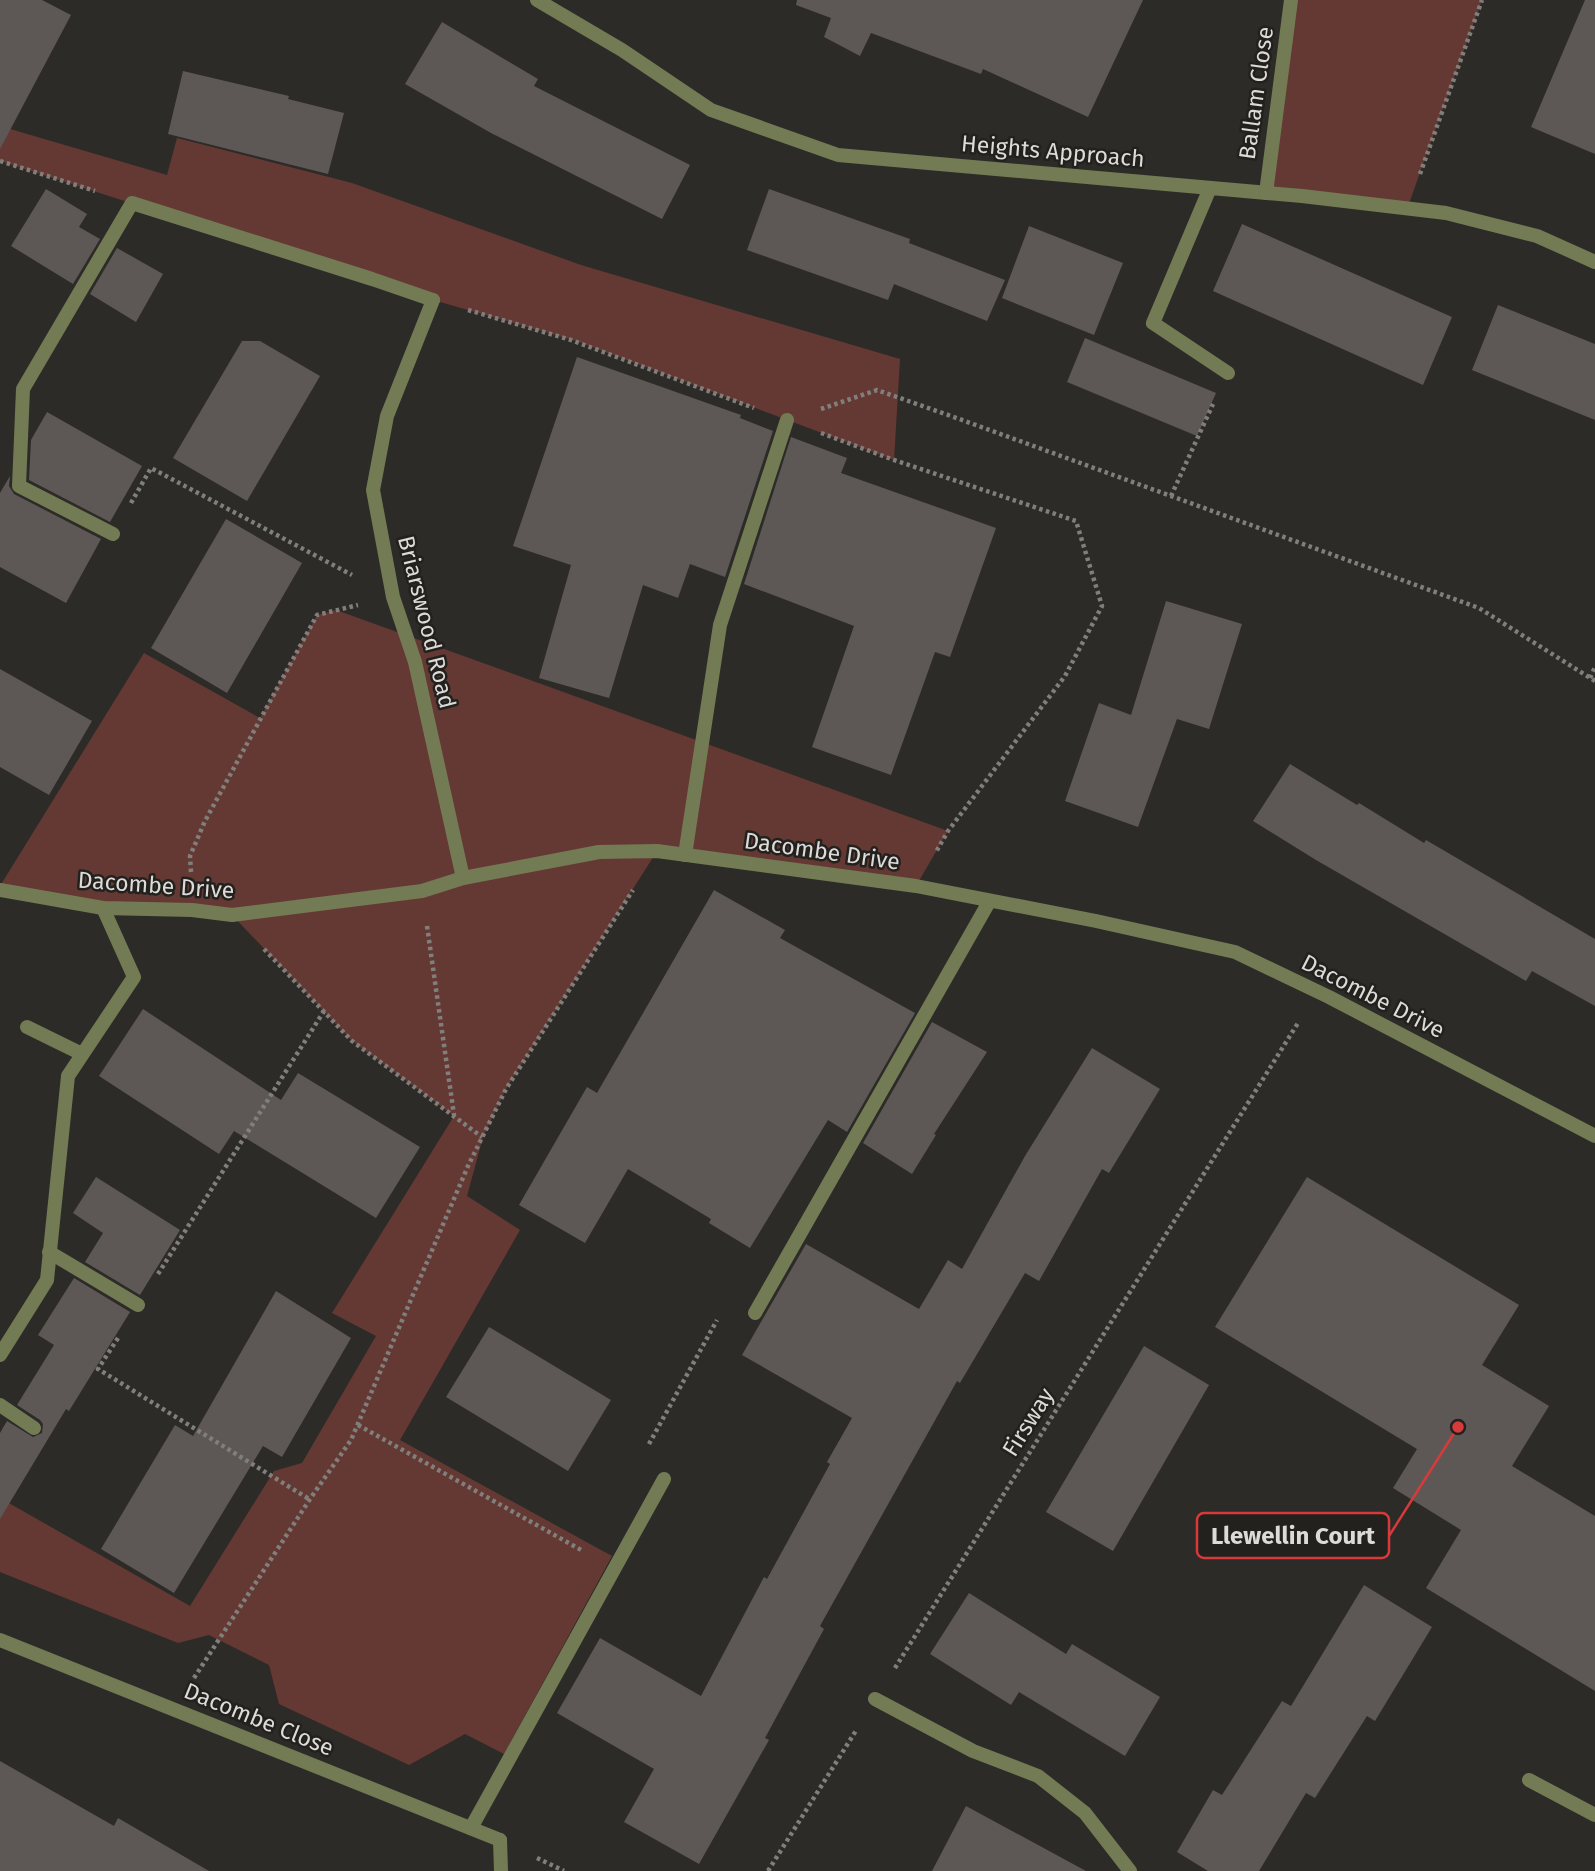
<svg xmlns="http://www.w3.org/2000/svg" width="1595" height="1871" font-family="'Fira Sans',sans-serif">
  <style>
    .green { fill: #653933 }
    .building { fill: #5d5855 }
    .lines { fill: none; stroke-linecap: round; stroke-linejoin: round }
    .path { stroke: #807f7c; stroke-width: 4.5; stroke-dasharray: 3.5 3.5; stroke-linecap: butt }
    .lane { stroke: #737b55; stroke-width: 14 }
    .street { stroke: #737b55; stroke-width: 14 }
    .labels { text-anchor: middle; stroke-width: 5; stroke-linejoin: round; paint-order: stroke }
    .street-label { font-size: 23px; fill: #dcdbd9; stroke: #23211d }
    .leader { fill: none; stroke: #d73a3a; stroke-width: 2.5 }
    .callout-dot { fill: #d73a3a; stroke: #23211d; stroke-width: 2.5 }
    .callout { fill: #23211d; stroke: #d73a3a; stroke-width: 2.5 }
    .callout-label { font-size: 24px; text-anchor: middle; font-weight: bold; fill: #dcdbd9 }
  </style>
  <rect width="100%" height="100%" fill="#2d2b27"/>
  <g class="green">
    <path d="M 1291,0 L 1482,0 L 1407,209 L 1266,193 Z"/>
    <path d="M 0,126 L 167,175 L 177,138 L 352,183 L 581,265 L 900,359 L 894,460 L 576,341 L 433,300 L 0,161 Z"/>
    <path d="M 336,610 L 948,831 L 916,886 L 657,851 L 506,1089 L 483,1137 L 467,1196 L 520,1230 L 400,1440 L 612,1556 L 504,1754 L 465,1734 L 409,1765 L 279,1704 L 269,1665 L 209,1635 L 178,1643 L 0,1572 L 0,1498 L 190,1606 L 274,1471 L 302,1463 L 376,1336 L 332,1313 L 454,1116 L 352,1041 L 232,915 L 103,908 L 0,886 L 144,653 L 260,718 L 317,615 Z"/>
  </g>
  <g class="building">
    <path d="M 0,0 L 42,0 L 71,15 L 0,149 Z"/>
    <path d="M 797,0 L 1143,0 L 1088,117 L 983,69 L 981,74 L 871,33 L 860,56 L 824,37 L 831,18 L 796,5 Z"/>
    <path d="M 1585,0 L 1595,0 L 1595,154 L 1531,127 Z"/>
    <path d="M 442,22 L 538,79 L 534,86 L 690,165 L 662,219 L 491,133 L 405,84 Z"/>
    <path d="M 183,71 L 289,96 L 288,99 L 344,113 L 328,174 L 168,134 Z"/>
    <path d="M 46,189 L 87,214 L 79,227 L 100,239 L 73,284 L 11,246 Z"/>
    <path d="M 769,189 L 910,239 L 909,243 L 1005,280 L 987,321 L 894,284 L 888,300 L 747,250 Z"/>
    <path d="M 1242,224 L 1452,317 L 1423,385 L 1213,291 Z"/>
    <path d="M 1029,226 L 1123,263 L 1094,335 L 1002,298 Z"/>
    <path d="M 117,248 L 163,274 L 136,322 L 90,294 Z"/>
    <path d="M 1498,305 L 1595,344 L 1595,420 L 1472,370 Z"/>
    <path d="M 1085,338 L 1216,393 L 1197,436 L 1067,382 Z"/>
    <path d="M 242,341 L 260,341 L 320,376 L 247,501 L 173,458 Z"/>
    <path d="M 577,357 L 741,415 L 740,418 L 773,431 L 725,577 L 690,564 L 678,598 L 643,585 L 609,698 L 539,678 L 571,565 L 513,546 Z"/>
    <path d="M 47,412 L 142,466 L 110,522 L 29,480 L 31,440 Z"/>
    <path d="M 791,437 L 847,458 L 841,473 L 996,528 L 950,657 L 935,652 L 891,775 L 812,747 L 854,626 L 744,584 Z"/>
    <path d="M 10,476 L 9,486 L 14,494 L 101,539 L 66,603 L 0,567 L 0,493 Z"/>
    <path d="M 226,519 L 302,563 L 227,693 L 151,648 Z"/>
    <path d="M 1166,601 L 1242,624 L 1209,729 L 1177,719 L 1138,827 L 1065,801 L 1099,703 L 1131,715 Z"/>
    <path d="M 0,669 L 92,721 L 49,795 L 0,767 Z"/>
    <path d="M 1290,764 L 1357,805 L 1359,803 L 1424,843 L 1426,840 L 1595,939 L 1595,1006 L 1532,971 L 1526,981 L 1316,860 L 1253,821 Z"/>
    <path d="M 714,890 L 785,930 L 780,938 L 915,1013 L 847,1132 L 828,1120 L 750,1248 L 709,1223 L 711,1219 L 628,1169 L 585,1243 L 519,1205 L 587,1087 L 597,1093 Z"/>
    <path d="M 143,1009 L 281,1100 L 298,1073 L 420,1147 L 376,1218 L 234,1131 L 219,1154 L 99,1076 Z"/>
    <path d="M 932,1022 L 987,1052 L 934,1134 L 936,1135 L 912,1174 L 863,1143 Z"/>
    <path d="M 1092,1048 L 1160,1089 L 1109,1173 L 1102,1169 L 1039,1281 L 1025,1273 L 960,1383 L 957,1381 L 820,1626 L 824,1629 L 765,1738 L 769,1740 L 699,1864 L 624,1822 L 654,1769 L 557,1713 L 600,1638 L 701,1696 L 764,1577 L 767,1579 L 830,1464 L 827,1462 L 852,1418 L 742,1355 L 806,1244 L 919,1309 L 948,1260 L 962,1269 L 1025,1156 Z"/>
    <path d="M 96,1177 L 180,1230 L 140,1295 L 85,1262 L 103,1233 L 73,1213 Z"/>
    <path d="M 1307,1177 L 1519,1305 L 1482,1365 L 1549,1406 L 1512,1466 L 1595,1516 L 1595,1691 L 1426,1588 L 1461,1530 L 1393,1488 L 1417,1449 L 1215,1327 Z"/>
    <path d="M 74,1278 L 130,1312 L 69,1411 L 66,1409 L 0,1519 L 0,1433 L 7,1421 L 33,1437 L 42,1433 L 43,1424 L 40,1420 L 17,1405 L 54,1345 L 38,1335 Z"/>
    <path d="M 276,1291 L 351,1338 L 282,1457 L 263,1446 L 174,1593 L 101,1549 L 175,1425 L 193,1436 Z"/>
    <path d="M 489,1327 L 611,1400 L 568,1471 L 446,1397 Z"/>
    <path d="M 1144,1346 L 1209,1385 L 1113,1551 L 1046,1512 Z"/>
    <path d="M 1364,1585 L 1432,1627 L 1375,1721 L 1367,1716 L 1315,1798 L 1306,1793 L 1259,1871 L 1208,1871 L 1177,1852 L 1213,1790 L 1222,1795 L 1282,1701 L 1291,1706 Z"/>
    <path d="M 969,1593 L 1066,1654 L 1072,1644 L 1160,1697 L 1125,1756 L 1019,1692 L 1011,1705 L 930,1654 Z"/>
    <path d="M 0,1761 L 114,1826 L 118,1818 L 209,1871 L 0,1871 Z"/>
    <path d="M 966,1806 L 1086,1871 L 932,1871 Z"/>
  </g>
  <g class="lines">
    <g class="path">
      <path d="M 0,161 L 95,191"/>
      <path d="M 1420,174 L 1482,0"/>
      <path d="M 468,310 L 571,340 L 754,408"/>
      <path d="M 821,409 L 877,390 L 951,416 L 1479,608 L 1595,681"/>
      <path d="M 821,433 L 894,460 L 1076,521 L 1102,606 L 1065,676 L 948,831 L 936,852"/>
      <path d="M 1171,496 L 1213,404"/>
      <path d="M 131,503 L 151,468 L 352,575"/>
      <path d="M 1590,678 L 1595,667"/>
      <path d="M 191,872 L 190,856 L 205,821 L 317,615 L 358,605"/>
      <path d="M 427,926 L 454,1115"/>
      <path d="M 264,949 L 352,1041 L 482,1137"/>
      <path d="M 158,1274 L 324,1011"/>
      <path d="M 118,1338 L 98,1369 L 309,1499"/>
      <path d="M 358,1425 L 583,1551"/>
      <path d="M 649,1444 L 717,1320"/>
      <path d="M 895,1668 L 1298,1023"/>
      <path d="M 194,1678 L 310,1499 L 351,1440 L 468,1166 L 506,1089 L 633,890"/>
      <path d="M 537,1858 L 564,1871"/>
      <path d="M 768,1871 L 857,1729"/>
    </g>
    <g class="lane">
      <path d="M 1210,188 L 1153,323 L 1228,373"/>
      <path d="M 113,534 L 19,486 L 23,389 L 132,203 L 372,279 L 433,300"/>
      <path d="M 685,855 L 720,625 L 787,420"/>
      <path d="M 27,1027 L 82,1054"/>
      <path d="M 49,1252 L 138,1305"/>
      <path d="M 755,1313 L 989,902"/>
      <path d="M 0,1355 L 47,1280 L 68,1076 L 134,977 L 103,908"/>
      <path d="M 0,1405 L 34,1428"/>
      <path d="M 1529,1780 L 1595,1815"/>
      <path d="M 471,1828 L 664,1479"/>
      <path d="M 500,1840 L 501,1871"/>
    </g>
    <g class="street">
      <path d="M 537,0 L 622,50 L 711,110 L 838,155 L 1302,196 L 1446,213 L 1537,236 L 1595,262"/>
      <path d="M 1266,193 L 1291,0"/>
      <path d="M 433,300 L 387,416 L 373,490 L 393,597 L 415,662 L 463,878"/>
      <path d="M 0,890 L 103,908 L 192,910 L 232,915 L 422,891 L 463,878 L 599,852 L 657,851 L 916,886 L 1096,921 L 1235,952 L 1329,997 L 1595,1136"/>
      <path d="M 0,1640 L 500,1840"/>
      <path d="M 875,1699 L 973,1751 L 1038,1776 L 1085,1813 L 1130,1871"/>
    </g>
  </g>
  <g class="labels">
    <g class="street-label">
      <text transform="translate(1256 93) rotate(-82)" y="8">Ballam Close</text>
      <text transform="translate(1053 151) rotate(5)" y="8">Heights Approach</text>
      <text transform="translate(427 622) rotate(76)" y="8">Briarswood Road</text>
      <text transform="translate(822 851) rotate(8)" y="8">Dacombe Drive</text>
      <text transform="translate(156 885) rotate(4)" y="8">Dacombe Drive</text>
      <text transform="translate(1373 996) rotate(27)" y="8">Dacombe Drive</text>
      <text transform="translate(1028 1422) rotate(-58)" y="8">Firsway</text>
      <text transform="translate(259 1719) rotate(22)" y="8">Dacombe Close</text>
    </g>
  </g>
  <path class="leader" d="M1458 1427L1389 1536"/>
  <circle class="callout-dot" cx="1458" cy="1427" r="7"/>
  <rect class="callout" x="1197" y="1513" width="192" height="45" rx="7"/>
  <g class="callout-label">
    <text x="1293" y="1544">Llewellin Court</text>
  </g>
</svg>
